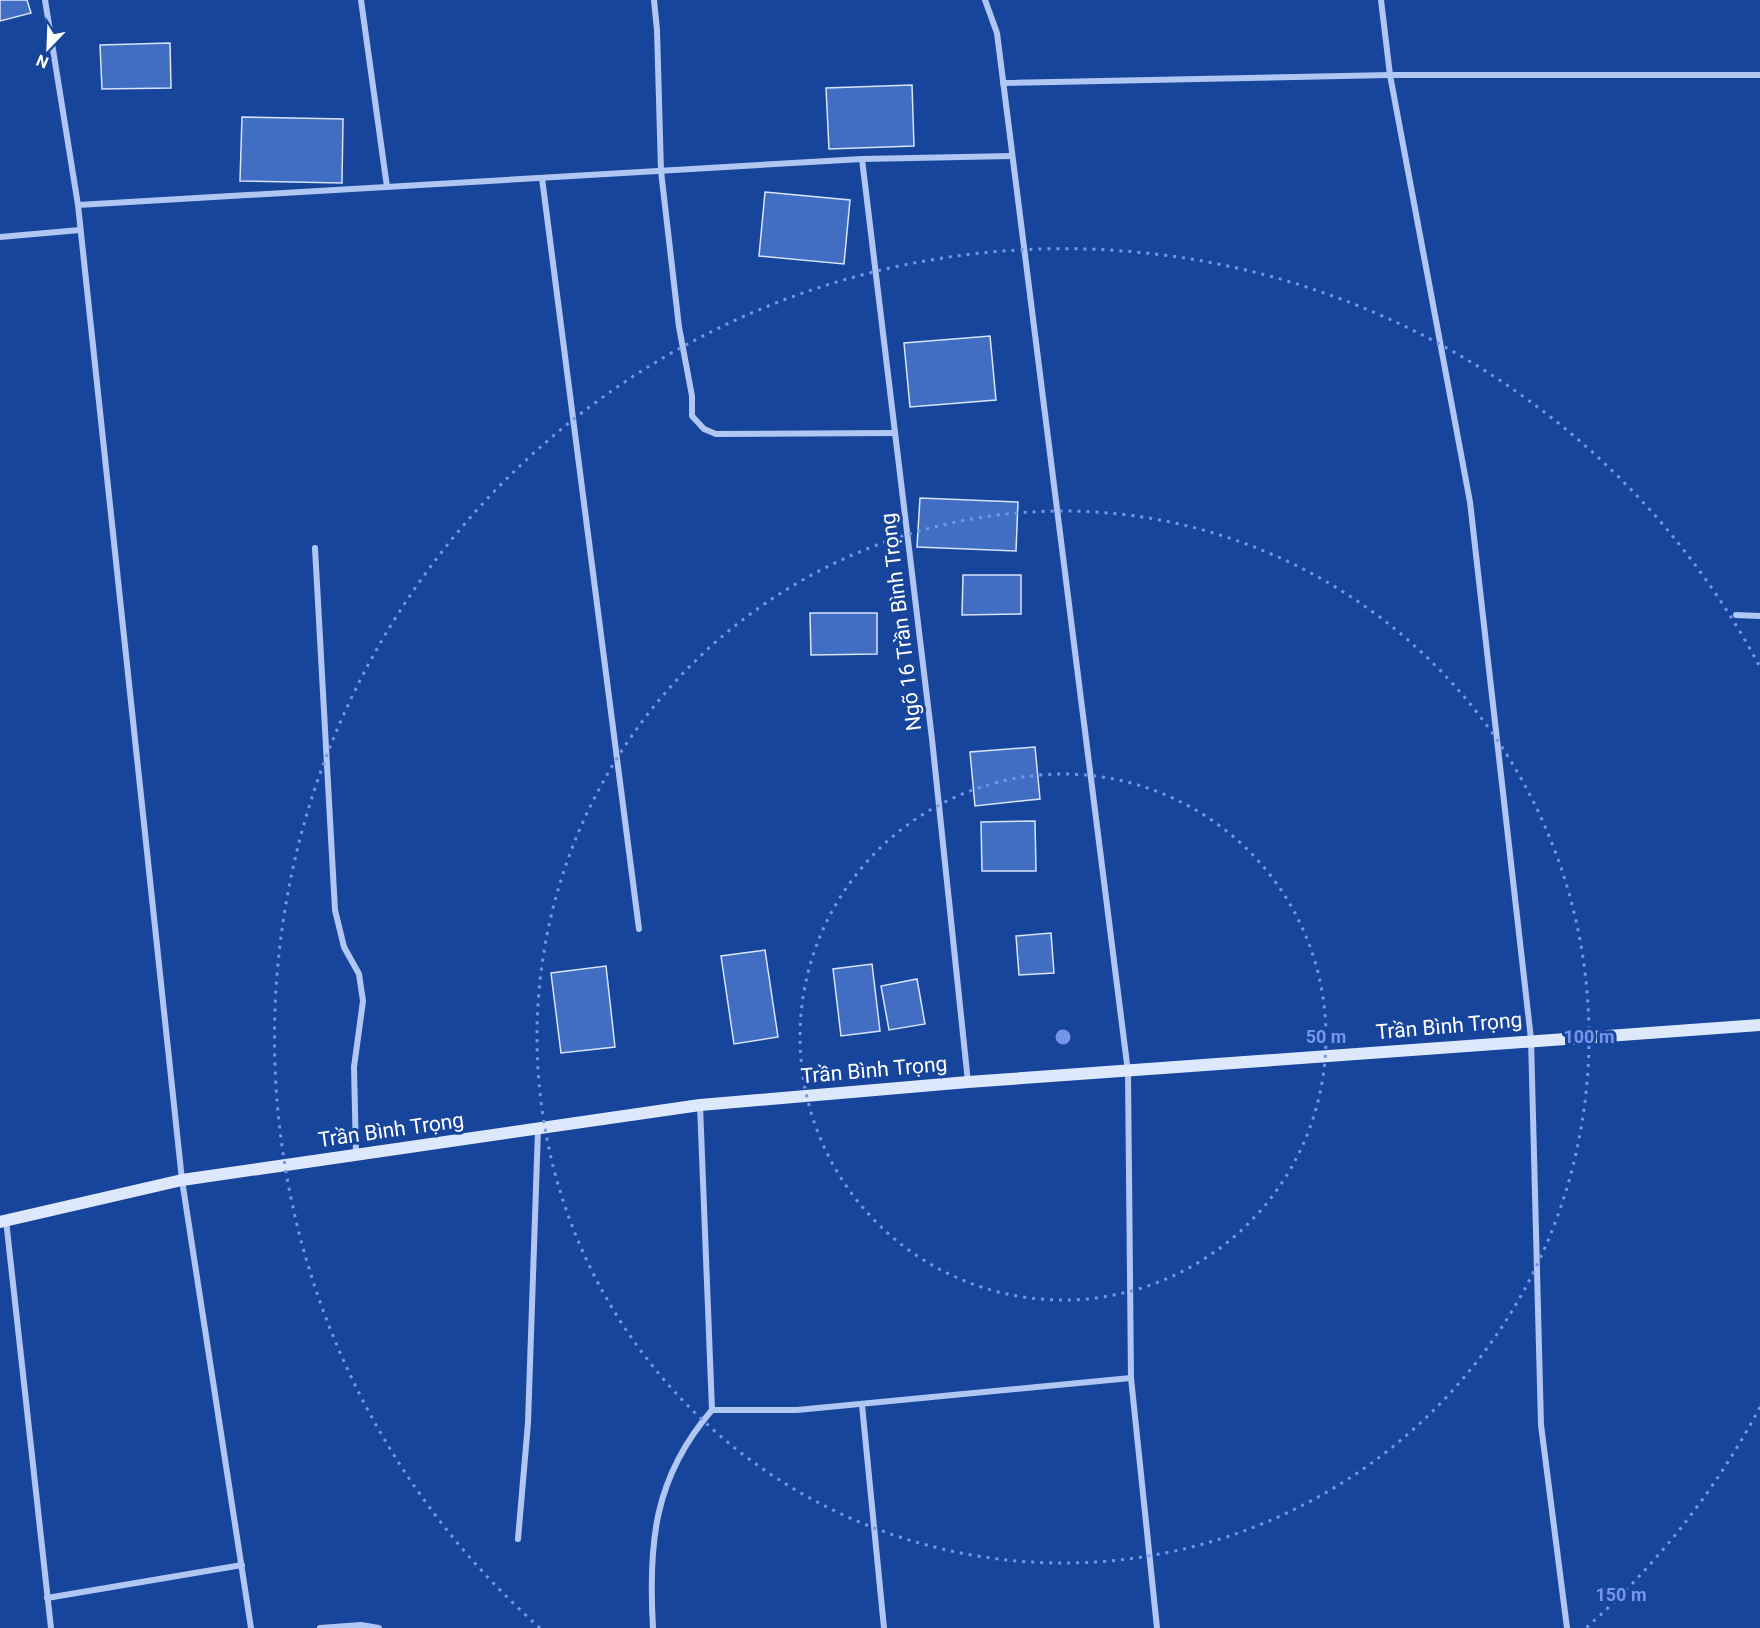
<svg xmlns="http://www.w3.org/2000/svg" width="1760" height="1628" font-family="Roboto,sans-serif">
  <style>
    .building { fill: #416ec2; stroke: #d7e4fc; stroke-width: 1.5 }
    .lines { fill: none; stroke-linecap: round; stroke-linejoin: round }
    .street { stroke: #afc7f2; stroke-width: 6 }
    .secondary { stroke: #dee8fc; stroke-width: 12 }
    .ring { fill: none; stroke: #7795e8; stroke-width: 3; stroke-dasharray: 3 6 }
    .labels { text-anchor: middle; stroke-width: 6; stroke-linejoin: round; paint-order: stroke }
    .street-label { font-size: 21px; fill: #fff; stroke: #18459c }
    .centre { fill: #7795e8; stroke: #18459c; stroke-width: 3 }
    .ring-label { font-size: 18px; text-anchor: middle; font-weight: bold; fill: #7795e8; stroke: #18459c; stroke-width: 6; stroke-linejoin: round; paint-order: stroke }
  </style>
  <rect width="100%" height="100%" fill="#18459c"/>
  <g class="building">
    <path d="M 0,0 L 27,0 L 31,13 L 0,21 Z"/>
    <path d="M 170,43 L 171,88 L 102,89 L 100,45 Z"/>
    <path d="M 912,85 L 914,146 L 829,149 L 826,88 Z"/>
    <path d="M 242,117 L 343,119 L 342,183 L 240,181 Z"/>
    <path d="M 765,192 L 850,200 L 844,264 L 759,256 Z"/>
    <path d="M 990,336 L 996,400 L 910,407 L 904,343 Z"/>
    <path d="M 920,498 L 1018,502 L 1016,551 L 917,547 Z"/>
    <path d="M 963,575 L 1021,575 L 1021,614 L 962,615 Z"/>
    <path d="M 810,613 L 877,613 L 877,654 L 811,655 Z"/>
    <path d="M 1035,747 L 1040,799 L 975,806 L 970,752 Z"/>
    <path d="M 1035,821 L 1036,871 L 982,871 L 981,822 Z"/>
    <path d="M 1051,933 L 1054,973 L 1019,975 L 1016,936 Z"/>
    <path d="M 765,950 L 778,1037 L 734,1044 L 721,956 Z"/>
    <path d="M 872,964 L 880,1031 L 841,1036 L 833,969 Z"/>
    <path d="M 606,966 L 615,1047 L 561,1053 L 551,973 Z"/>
    <path d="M 917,979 L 925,1024 L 889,1030 L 881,986 Z"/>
  </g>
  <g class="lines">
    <g class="street">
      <path d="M 45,0 L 78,205 L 182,1180 L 251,1628"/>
      <path d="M 361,0 L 387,187"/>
      <path d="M 654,0 L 657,30 L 661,171 L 679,327 L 692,396 L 692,416 L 704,429 L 716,434 L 895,433"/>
      <path d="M 985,0 L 997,33 L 1128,1072 L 1131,1378 L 1157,1628"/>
      <path d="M 1381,0 L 1390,75 L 1470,502 L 1531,1039 L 1541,1425 L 1567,1628"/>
      <path d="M 1003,83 L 1390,75 L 1760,75"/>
      <path d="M 862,159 L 932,739 L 968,1082"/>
      <path d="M 542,178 L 639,929"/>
      <path d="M 78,205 L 862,159 L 1012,156"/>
      <path d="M 0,237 L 80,230"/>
      <path d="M 315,548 L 335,910 L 344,947 L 359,974 L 363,1001 L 354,1067 L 356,1155"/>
      <path d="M 1736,615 L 1760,616"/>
      <path d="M 6,1220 L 51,1628"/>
      <path d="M 862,1405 L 884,1628"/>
      <path d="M 712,1410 L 797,1410 L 1131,1378"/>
      <path d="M 518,1539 L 528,1423 L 538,1129"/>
      <path d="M 47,1598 L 242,1565"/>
      <path d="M 320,1628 L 361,1625 L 379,1628"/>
      <path d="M 653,1628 C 648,1543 654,1477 712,1410 L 700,1105"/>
    </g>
    <path class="secondary" d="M 0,1222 L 182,1180 L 700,1105 L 968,1082 L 1760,1025"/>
  </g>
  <g class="ring">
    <circle cx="1063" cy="1037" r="263"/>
    <circle cx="1063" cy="1037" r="526"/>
    <path d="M1760 1407A789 789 0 0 1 1586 1628M540 1628A789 789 0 1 1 1760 667"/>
  </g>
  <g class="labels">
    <g class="street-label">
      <text transform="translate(901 622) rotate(-97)" y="7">Ngõ 16 Trần Bình Trọng</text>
      <text transform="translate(1449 1026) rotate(-5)" y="7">Trần Bình Trọng</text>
      <text transform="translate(874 1070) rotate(-5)" y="7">Trần Bình Trọng</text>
      <text transform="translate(391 1130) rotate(-8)" y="7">Trần Bình Trọng</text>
    </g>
  </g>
  <circle cx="1063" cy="1037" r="9" class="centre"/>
  <g class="ring-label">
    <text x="1326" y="1043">50 m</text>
    <text x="1589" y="1043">100 m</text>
    <text x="1621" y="1601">150 m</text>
  </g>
  <g transform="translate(48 48) rotate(203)" stroke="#18459c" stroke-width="4.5" paint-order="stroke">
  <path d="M0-4.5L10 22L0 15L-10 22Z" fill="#ffffff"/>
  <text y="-9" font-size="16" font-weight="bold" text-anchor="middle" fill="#ffffff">N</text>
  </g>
</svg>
